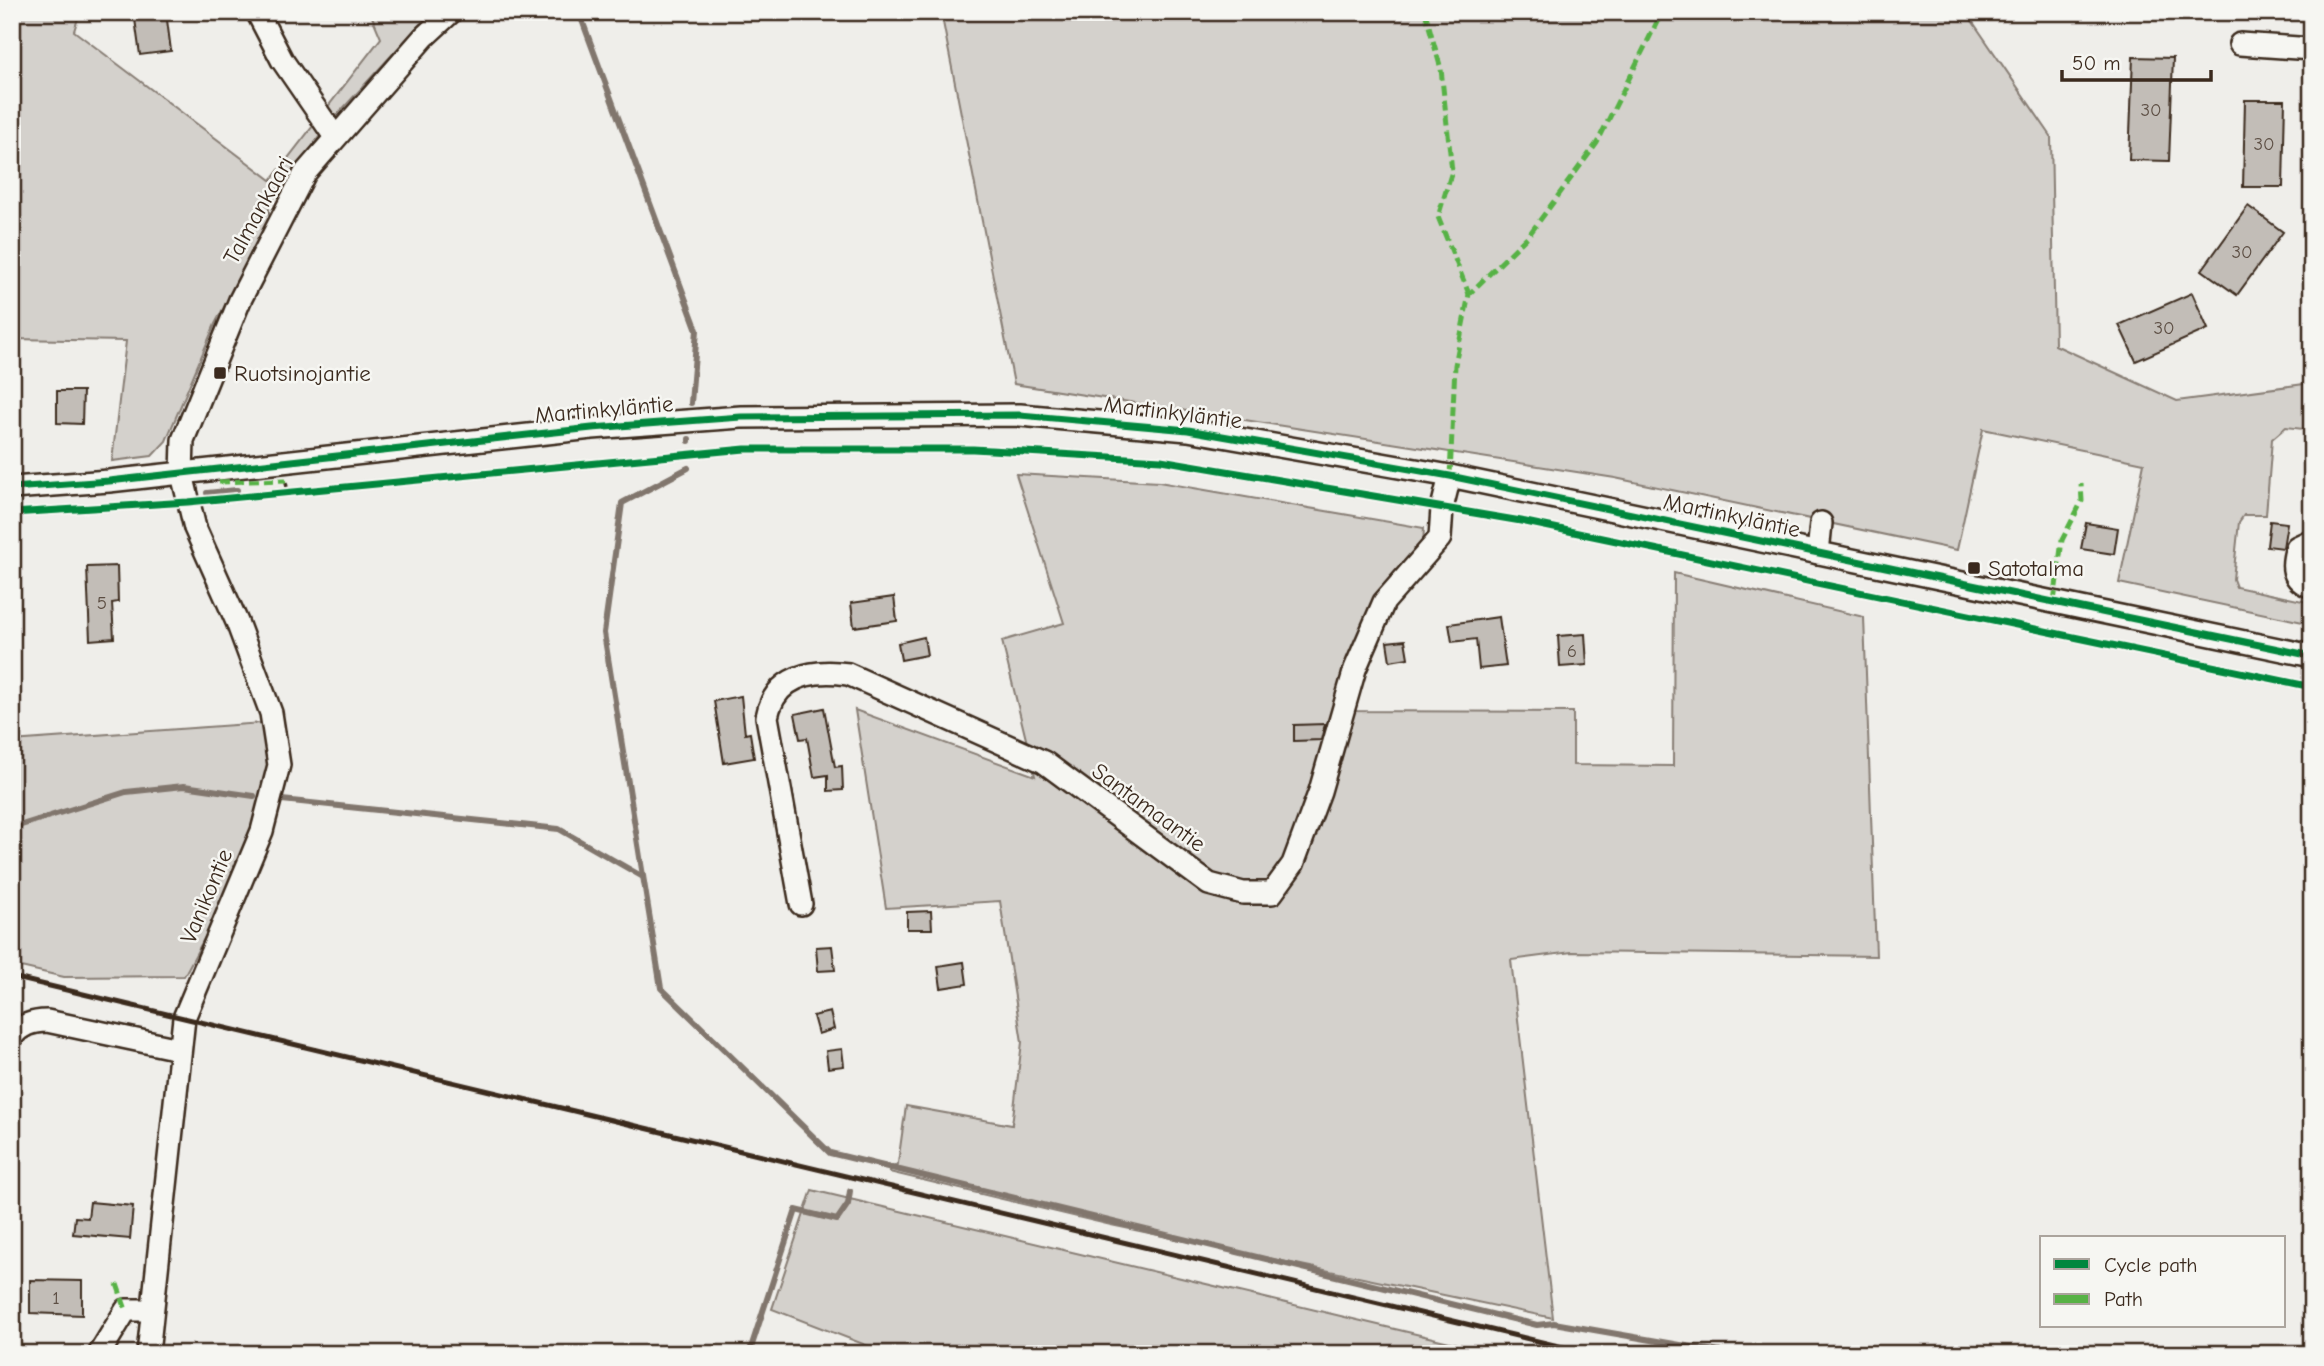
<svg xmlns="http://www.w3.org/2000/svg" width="2324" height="1366" font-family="'Comic Neue',sans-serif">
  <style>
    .green { fill: #d4d1cc; stroke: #887e75; stroke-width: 2 }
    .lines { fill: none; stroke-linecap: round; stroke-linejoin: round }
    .stream { stroke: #81766d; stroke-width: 6 }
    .building { fill: #c2bdb7; stroke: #3b2a1e; stroke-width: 2 }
    .minor-casing { stroke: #3b2a1e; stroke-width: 26 }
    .path { stroke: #3b2a1e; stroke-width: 3.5; stroke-dasharray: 5 5; stroke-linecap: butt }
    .minor { stroke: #f6f6f2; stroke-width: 21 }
    .rail { stroke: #3b2a1e; stroke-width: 5 }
    .quiet { stroke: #57b245; stroke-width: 5; stroke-dasharray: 10 5; stroke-linecap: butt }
    .cycleway-casing { stroke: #f6f6f2; stroke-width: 11 }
    .cycleway { stroke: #00873e; stroke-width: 7 }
    .poi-dot { fill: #3b2a1e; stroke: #f6f6f2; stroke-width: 2.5 }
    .labels { text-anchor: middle; stroke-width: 5; stroke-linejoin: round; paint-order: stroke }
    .number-label { font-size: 19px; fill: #5d4f44 }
    .street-label { font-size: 23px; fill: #3b2a1e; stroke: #f6f6f2 }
    .poi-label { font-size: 23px; fill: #3b2a1e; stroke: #f6f6f2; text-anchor: start }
  </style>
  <rect width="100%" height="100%" fill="#efeeea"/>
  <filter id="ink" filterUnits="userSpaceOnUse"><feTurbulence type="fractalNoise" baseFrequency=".0143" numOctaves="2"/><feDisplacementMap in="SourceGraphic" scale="14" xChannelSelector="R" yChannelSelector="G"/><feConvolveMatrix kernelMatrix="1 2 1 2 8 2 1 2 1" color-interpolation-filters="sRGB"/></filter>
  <g filter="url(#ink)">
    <g class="green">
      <path d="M 12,12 L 80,12 L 74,31 L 271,180 L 381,38 L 370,12 L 451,12 L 424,37 L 420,24 L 325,128 L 294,173 L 282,183 L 269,207 L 269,223 L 215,324 L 166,441 L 152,456 L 112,461 L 126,341 L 12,339 Z"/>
      <path d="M 941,12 L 1966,12 L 2051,136 L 2055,345 L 2177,401 L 2312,383 L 2312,430 L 2286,427 L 2272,439 L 2266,515 L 2244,515 L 2239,522 L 2233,579 L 2236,587 L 2312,603 L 2312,624 L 2119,583 L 2144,463 L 1983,429 L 1957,550 L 1615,478 L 1014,384 Z"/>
      <path d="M 1016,474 L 1159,482 L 1424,528 L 1423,545 L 1333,711 L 1573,712 L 1573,765 L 1673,766 L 1674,573 L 1864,617 L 1876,956 L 1572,952 L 1511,960 L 1553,1318 L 1111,1225 L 889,1172 L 898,1163 L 906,1106 L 1012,1125 L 1022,1042 L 1000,901 L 886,908 L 855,710 L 1035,776 L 1002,641 L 1064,623 Z"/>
      <path d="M 262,723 L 279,765 L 262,831 L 184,976 L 64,977 L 12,965 L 12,741 Z"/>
      <path d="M 812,1190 L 1462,1345 L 1497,1354 L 889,1354 L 772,1309 Z"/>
    </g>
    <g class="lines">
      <g class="stream">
        <path d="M 579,12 L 697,330 L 691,403"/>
        <path d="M 689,441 L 689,439"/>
        <path d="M 688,468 L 622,503 L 604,633 L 661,988 L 830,1153 L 1537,1325 L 1554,1323 L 1732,1354"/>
        <path d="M 207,493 L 237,490"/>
        <path d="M 282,800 L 559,829 L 643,877"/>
        <path d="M 12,828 L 126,792 L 184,786 L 254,796"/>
        <path d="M 749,1354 L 796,1210 L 837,1220 L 848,1204 L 850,1191"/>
      </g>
    </g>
    <g class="building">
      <path d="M 134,12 L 166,12 L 171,51 L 140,55 Z"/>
      <path d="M 2133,57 L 2173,58 L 2169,161 L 2129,160 Z"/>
      <path d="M 2245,100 L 2285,100 L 2283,187 L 2243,187 Z"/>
      <path d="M 2248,206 L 2283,232 L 2237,295 L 2202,270 Z"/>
      <path d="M 2192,293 L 2208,329 L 2136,361 L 2119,325 Z"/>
      <path d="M 57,391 L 83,391 L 82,424 L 57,423 Z"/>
      <path d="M 2270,521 L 2287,523 L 2283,548 L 2267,546 Z"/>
      <path d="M 2086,523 L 2118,528 L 2114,554 L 2081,549 Z"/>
      <path d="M 117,566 L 118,602 L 112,603 L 114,638 L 90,640 L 87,567 Z"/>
      <path d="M 894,597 L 897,621 L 854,627 L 851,603 Z"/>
      <path d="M 1499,617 L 1506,666 L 1479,669 L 1476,639 L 1452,642 L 1449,624 Z"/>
      <path d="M 1585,634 L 1587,665 L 1560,667 L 1558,636 Z"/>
      <path d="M 924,637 L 927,655 L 901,660 L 898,643 Z"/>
      <path d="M 1405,640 L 1408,658 L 1390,661 L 1387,642 Z"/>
      <path d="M 741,696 L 745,734 L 750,733 L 754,758 L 724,763 L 714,701 Z"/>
      <path d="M 824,708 L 835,767 L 842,766 L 843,790 L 828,791 L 828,775 L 814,777 L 807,738 L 800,739 L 795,714 Z"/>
      <path d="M 1325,724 L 1321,740 L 1294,741 L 1294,725 Z"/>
      <path d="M 931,911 L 932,929 L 907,929 L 907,912 Z"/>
      <path d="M 832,946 L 835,970 L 818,971 L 816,947 Z"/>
      <path d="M 964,962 L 967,984 L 941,988 L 938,966 Z"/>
      <path d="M 830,1012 L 834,1029 L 818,1034 L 813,1016 Z"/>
      <path d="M 842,1049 L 844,1066 L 828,1068 L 826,1051 Z"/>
      <path d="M 90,1202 L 133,1206 L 130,1239 L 73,1234 L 75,1217 L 88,1218 Z"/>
      <path d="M 30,1280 L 82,1281 L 82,1315 L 30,1313 Z"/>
    </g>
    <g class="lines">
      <defs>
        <g id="minor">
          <path d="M 257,12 L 282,60 L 335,137"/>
          <path d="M 2240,44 L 2312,49"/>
          <path d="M 12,488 L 109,481 L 592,428 L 741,417 L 1020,415 L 1188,430 L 1450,476 L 2312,656"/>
          <path d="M 2312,540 L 2297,547 C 2291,566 2291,580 2312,587"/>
          <path d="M 1818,553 L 1821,523"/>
          <path d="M 801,904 L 767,717 C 775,676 812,669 848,674 L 1044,762 L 1209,884 L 1243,893 L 1272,893 L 1293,864 L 1320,791 L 1355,669 L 1384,602 L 1440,538 L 1442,508 L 1450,476"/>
          <path d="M 12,1037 C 20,1025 33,1021 47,1021 L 179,1049"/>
          <path d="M 99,1354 L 126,1310 L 152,1310"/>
          <path d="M 148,1354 L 184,1018 L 262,831 L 279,765 L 271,713 L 237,622 L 195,528 L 182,474 L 183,440 L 240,300 L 305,173 L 424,37 L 451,12"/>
        </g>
      </defs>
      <use href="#minor" class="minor-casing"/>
      <path class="path" d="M 286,482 L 288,493"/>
      <use href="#minor" class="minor"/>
      <path class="rail" d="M 12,977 L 1592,1354"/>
      <g class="quiet">
        <path d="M 1425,12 L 1441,69 L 1452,171 L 1438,217 L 1469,294"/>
        <path d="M 1450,476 L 1455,365 L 1469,294 L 1529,235 L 1597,143 L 1662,12"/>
        <path d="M 219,482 L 286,480"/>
        <path d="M 2054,602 L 2062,540 L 2082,501 L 2081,484"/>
        <path d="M 117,1284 L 126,1310"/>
      </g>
      <defs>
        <g id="cycleway">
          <path d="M 12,488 L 109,481 L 592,428 L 741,417 L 1020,415 L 1188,430 L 1450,476 L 2312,656"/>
          <path d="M 12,513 L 188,502 L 745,449 L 973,449 L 1161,460 L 1521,521 L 2312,687"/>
        </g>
      </defs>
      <use href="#cycleway" class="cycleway-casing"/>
      <use href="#cycleway" class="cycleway"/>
    </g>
  </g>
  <g class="poi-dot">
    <rect x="213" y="366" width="14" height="14" rx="3.5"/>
    <rect x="1967" y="561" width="14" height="14" rx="3.5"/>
  </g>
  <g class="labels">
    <g class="number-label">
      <text x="2151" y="116">30</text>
      <text x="2264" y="150">30</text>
      <text x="2242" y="258">30</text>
      <text x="2164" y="334">30</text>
      <text x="102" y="609">5</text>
      <text x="1572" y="657">6</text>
      <text x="56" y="1304">1</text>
    </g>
    <g class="street-label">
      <text transform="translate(258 210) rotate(-61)" y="8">Talmankaari</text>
      <text transform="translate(604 409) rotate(-5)" y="8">Martinkyläntie</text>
      <text transform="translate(1173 412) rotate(7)" y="8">Martinkyläntie</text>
      <text transform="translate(1732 515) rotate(12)" y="8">Martinkyläntie</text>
      <text transform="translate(1149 807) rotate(36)" y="8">Santamaantie</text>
      <text transform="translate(206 896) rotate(-67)" y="8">Vanikontie</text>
    </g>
    <g class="poi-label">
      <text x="234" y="381">Ruotsinojantie</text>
      <text x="1988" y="576">Satotalma</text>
    </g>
  </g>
  <rect width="2324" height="1366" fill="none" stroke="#f6f6f2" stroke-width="42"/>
  <rect x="21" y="21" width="2282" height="1324" fill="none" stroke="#3b2a1e" stroke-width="2.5" filter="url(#ink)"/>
  <rect x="2040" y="1236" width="245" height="91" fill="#f6f6f2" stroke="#aba49d" stroke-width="2"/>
  <rect x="2054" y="1259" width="35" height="10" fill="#00873e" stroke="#aba49d" stroke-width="2"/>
  <text x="2104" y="1272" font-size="21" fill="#3b2a1e">Cycle path</text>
  <rect x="2054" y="1294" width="35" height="10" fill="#57b245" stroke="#aba49d" stroke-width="2"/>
  <text x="2104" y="1306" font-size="21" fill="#3b2a1e">Path</text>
  <path d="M2062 70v10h149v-10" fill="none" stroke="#3b2a1e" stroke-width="3.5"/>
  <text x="2072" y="70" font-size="21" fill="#3b2a1e" stroke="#f6f6f2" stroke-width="5" paint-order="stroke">50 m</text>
</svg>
